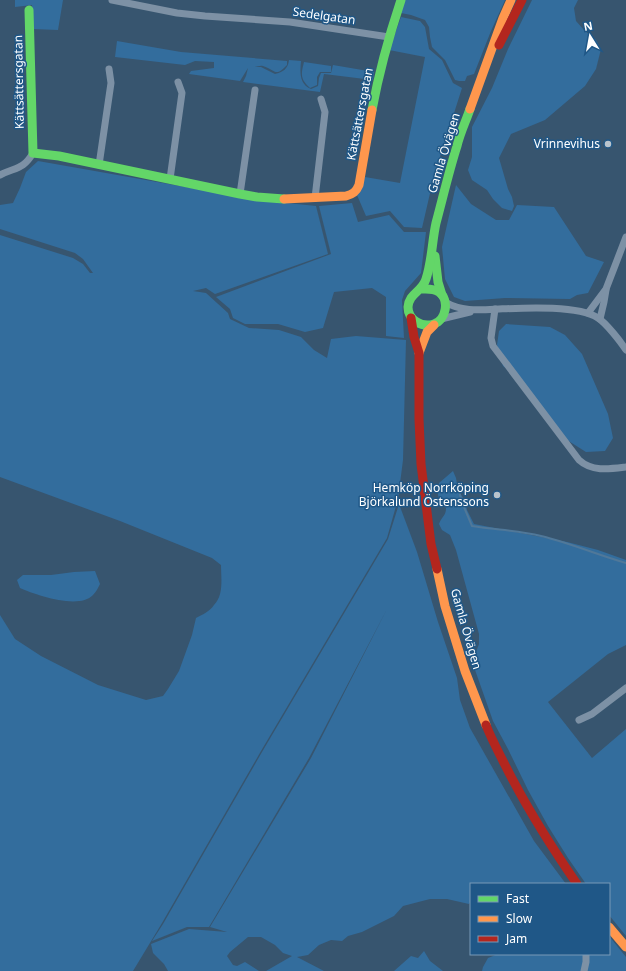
<svg xmlns="http://www.w3.org/2000/svg" width="626" height="971" font-family="'Noto Sans',sans-serif">
  <style>
    .green { fill: #336d9d }
    .lines { fill: none; stroke-linecap: round; stroke-linejoin: round }
    .stream { stroke: #507899; stroke-width: 2 }
    .street { stroke: #7d91a5; stroke-width: 7 }
    .fast { stroke: #63d668; stroke-width: 9 }
    .slow { stroke: #ff974d; stroke-width: 9 }
    .jam { stroke: #b3261e; stroke-width: 9 }
    .poi-dot { fill: #b9c4cd; stroke: #1f5787; stroke-width: 1.5 }
    .labels { text-anchor: middle; stroke-width: 3; stroke-linejoin: round; paint-order: stroke }
    .street-label { font-size: 12px; fill: #fff; stroke: #1f5787 }
    .poi-label { font-size: 12px; fill: #fff; stroke: #1f5787; text-anchor: end }
  </style>
  <rect width="100%" height="100%" fill="#37556f"/>
  <g class="green">
    <path d="M 15,0 L 63,0 L 58,30 L 33,29 L 32,5 L 15,7 Z"/>
    <path d="M 405,0 L 505,0 L 491,31 L 474,74 L 467,76 L 465,81 L 459,81 L 455,80 L 445,60 L 432,47 L 430,37 L 429,27 L 425,20 L 411,15 L 401,13 Z"/>
    <path d="M 532,0 L 578,0 L 574,8 L 576,21 L 584,30 L 596,40 L 601,49 L 596,69 L 585,86 L 545,120 L 511,134 L 499,158 L 508,189 L 512,197 L 514,206 L 512,211 L 502,208 L 493,199 L 487,190 L 472,180 L 468,170 L 472,157 L 472,127 L 492,88 L 508,49 Z"/>
    <path d="M 401,17 L 420,21 L 425,27 L 429,49 L 442,60 L 453,83 L 462,88 L 434,176 L 422,228 L 404,227 L 390,211 L 366,216 L 357,195 L 365,177 L 400,183 L 425,57 L 389,50 Z"/>
    <path d="M 117,41 L 181,52 L 287,61 L 287,65 C 275,78 276,70 263,66 C 260,65 257,67 253,67 L 261,67 L 275,74 C 283,72 288,69 289,60 L 301,61 C 300,72 299,84 311,89 L 318,86 L 319,78 L 321,73 L 331,73 L 333,65 L 374,72 L 373,80 L 324,74 L 320,92 L 243,82 L 246,76 L 248,68 L 240,81 L 189,74 L 191,71 L 214,68 L 214,62 L 195,61 L 185,65 L 115,57 Z"/>
    <path d="M 304,62 L 331,66 L 331,72 L 320,72 L 317,77 L 317,85 L 310,88 C 300,79 301,74 304,62 Z"/>
    <path d="M 38,161 L 214,192 L 239,198 L 316,206 L 328,254 L 215,294 L 206,288 L 193,291 L 206,293 L 228,313 L 230,319 L 249,328 L 279,330 L 301,337 L 314,350 L 327,358 L 331,339 L 356,336 L 406,340 L 403,460 L 398,499 L 387,538 L 261,751 L 162,923 L 133,971 L 0,971 L 0,615 L 15,639 L 41,656 L 98,685 L 146,700 L 163,696 L 168,689 L 179,671 L 192,635 L 196,618 C 202,615 210,611 214,605 C 224,595 221,578 221,565 L 212,558 L 120,521 L 0,477 L 0,235 L 73,258 L 83,264 L 90,273 L 93,273 L 83,259 L 75,253 L 0,229 L 0,205 L 13,203 L 20,188 L 26,172 Z"/>
    <path d="M 456,185 L 471,204 L 496,220 L 509,220 L 517,205 L 554,207 L 586,256 L 604,262 L 588,293 L 577,295 L 570,299 L 505,298 L 465,301 L 454,297 L 445,279 L 442,247 Z"/>
    <path d="M 352,203 L 358,222 L 389,215 L 404,232 L 426,232 L 421,273 L 405,291 L 402,300 L 404,338 L 386,336 L 386,297 L 372,288 L 334,292 L 323,328 L 305,332 L 278,324 L 245,324 L 233,318 L 230,309 L 216,297 L 331,254 L 319,206 Z"/>
    <path d="M 506,324 L 550,327 L 565,335 L 582,354 L 608,414 L 613,438 L 605,451 L 586,452 L 567,440 L 520,379 L 503,366 L 497,345 L 499,331 Z"/>
    <path d="M 453,471 L 456,478 L 458,490 L 465,501 L 467,510 L 474,524 L 567,542 L 598,550 L 626,560 L 626,645 L 608,654 L 548,702 L 592,758 L 626,729 L 626,936 L 609,915 L 609,884 L 586,884 L 568,858 L 548,826 L 528,790 L 508,749 L 493,721 L 474,667 L 473,660 L 479,644 L 479,634 L 456,550 L 450,535 L 442,530 L 439,524 C 442,516 446,516 446,508 C 437,499 437,495 439,483 Z"/>
    <path d="M 399,504 L 417,552 L 438,622 L 457,678 L 460,700 L 470,728 L 534,841 L 566,884 L 471,884 L 471,901 L 469,904 L 447,899 L 430,899 L 403,906 L 394,916 L 362,932 L 348,936 L 342,941 L 331,940 L 319,945 L 308,955 L 297,957 L 324,971 L 266,971 L 292,956 L 283,953 L 275,945 L 261,937 L 248,937 L 230,952 L 227,956 L 233,965 L 237,966 L 245,962 L 259,971 L 168,971 L 164,964 L 153,953 L 151,944 L 189,929 L 227,932 L 210,927 L 311,758 L 387,609 L 309,758 L 209,927 L 187,927 L 152,941 L 163,924 L 262,752 L 388,539 Z"/>
    <path d="M 95,571 L 100,584 C 98,588 96,592 93,595 C 79,610 36,595 20,588 L 17,580 L 23,575 L 51,575 L 74,572 Z"/>
    <path d="M 609,936 L 626,957 L 626,971 L 482,971 L 483,967 L 488,958 L 498,954 L 609,954 Z"/>
    <path d="M 424,951 L 430,961 L 443,971 L 394,971 L 411,956 L 418,958 Z"/>
  </g>
  <g class="lines">
    <path class="stream" d="M 458,484 L 461,500 L 472,526 C 495,530 518,530 541,536 C 570,543 598,555 626,563"/>
    <g class="street">
      <path d="M 112,0 L 177,13 L 205,16 L 290,22 L 389,37"/>
      <path d="M 99,165 L 111,83 L 109,69"/>
      <path d="M 0,175 C 16,167 23,170 33,153"/>
      <path d="M 170,179 L 182,93 L 178,82"/>
      <path d="M 240,194 L 255,90"/>
      <path d="M 315,198 L 325,112 L 321,99"/>
      <path d="M 445,302 C 462,312 480,310 499,309 C 523,308 578,305 598,318 C 606,323 621,342 626,350"/>
      <path d="M 495,309 L 491,338 L 493,346 L 579,460 C 592,472 610,469 626,467"/>
      <path d="M 588,313 L 606,289 L 626,237"/>
      <path d="M 441,319 L 470,312"/>
      <path d="M 600,319 L 604,302 L 606,290"/>
      <path d="M 579,720 L 592,714 L 626,688"/>
      <path d="M 584,971 L 586,962 L 586,954"/>
    </g>
    <g class="fast">
      <path d="M 29,10 L 33,153 L 59,156 L 240,194 L 257,197 L 284,199"/>
      <path d="M 372,110 C 379,72 389,36 401,0"/>
      <path d="M 435,256 L 438,282 L 442,295"/>
      <path d="M 421,289 C 427,289 433,288 439,292 C 450,300 446,320 434,324 C 422,328 408,320 408,307 C 409,293 422,292 426,279 C 432,261 432,241 436,223 C 443,197 449,171 457,146 C 460,133 466,121 470,109"/>
    </g>
    <g class="slow">
      <path d="M 470,109 L 503,18 L 511,0"/>
      <path d="M 284,199 L 346,196 C 353,194 356,192 359,185 L 372,110"/>
      <path d="M 419,353 L 427,332 L 434,325"/>
      <path d="M 437,569 L 445,606 L 465,671 L 486,725"/>
      <path d="M 609,927 L 626,947"/>
    </g>
    <g class="jam">
      <path d="M 499,45 L 522,0"/>
      <path d="M 411,318 L 414,337 L 419,353 L 419,419 L 421,464 L 431,544 L 437,569"/>
      <path d="M 486,725 C 491,738 498,751 504,763 C 525,805 550,845 577,884"/>
    </g>
  </g>
  <g class="poi-dot">
    <circle cx="608" cy="144" r="4"/>
    <circle cx="497" cy="495" r="4"/>
  </g>
  <g class="labels">
    <g class="street-label">
      <text transform="translate(324 16) rotate(8)" y="4">Sedelgatan</text>
      <text transform="translate(19 82) rotate(-91)" y="4">Kättsättersgatan</text>
      <text transform="translate(360 114) rotate(-79)" y="4">Kättsättersgatan</text>
      <text transform="translate(444 153) rotate(-73)" y="4">Gamla Övägen</text>
      <text transform="translate(466 629) rotate(74)" y="4">Gamla Övägen</text>
    </g>
    <g class="poi-label">
      <text x="600" y="148">Vrinnevihus</text>
      <text x="489" y="492">Hemköp Norrköping<tspan x="489" dy="14">Björkalund Östenssons</tspan></text>
    </g>
  </g>
  <rect x="470" y="883" width="140" height="72" fill="#1f5787" stroke="#799ab7"/>
  <rect x="478" y="896" width="20" height="6" fill="#63d668" stroke="#799ab7"/>
  <text x="506" y="903" font-size="12" fill="#ffffff">Fast</text>
  <rect x="478" y="916" width="20" height="6" fill="#ff974d" stroke="#799ab7"/>
  <text x="506" y="923" font-size="12" fill="#ffffff">Slow</text>
  <rect x="478" y="936" width="20" height="6" fill="#b3261e" stroke="#799ab7"/>
  <text x="506" y="943" font-size="12" fill="#ffffff">Jam</text>
  <g transform="translate(590 36) rotate(349)" stroke="#1f5787" stroke-width="3" paint-order="stroke">
  <path d="M0-3L7 15L0 10L-7 15Z" fill="#ffffff"/>
  <text y="-6" font-size="11" font-weight="bold" text-anchor="middle" fill="#ffffff">N</text>
  </g>
</svg>
